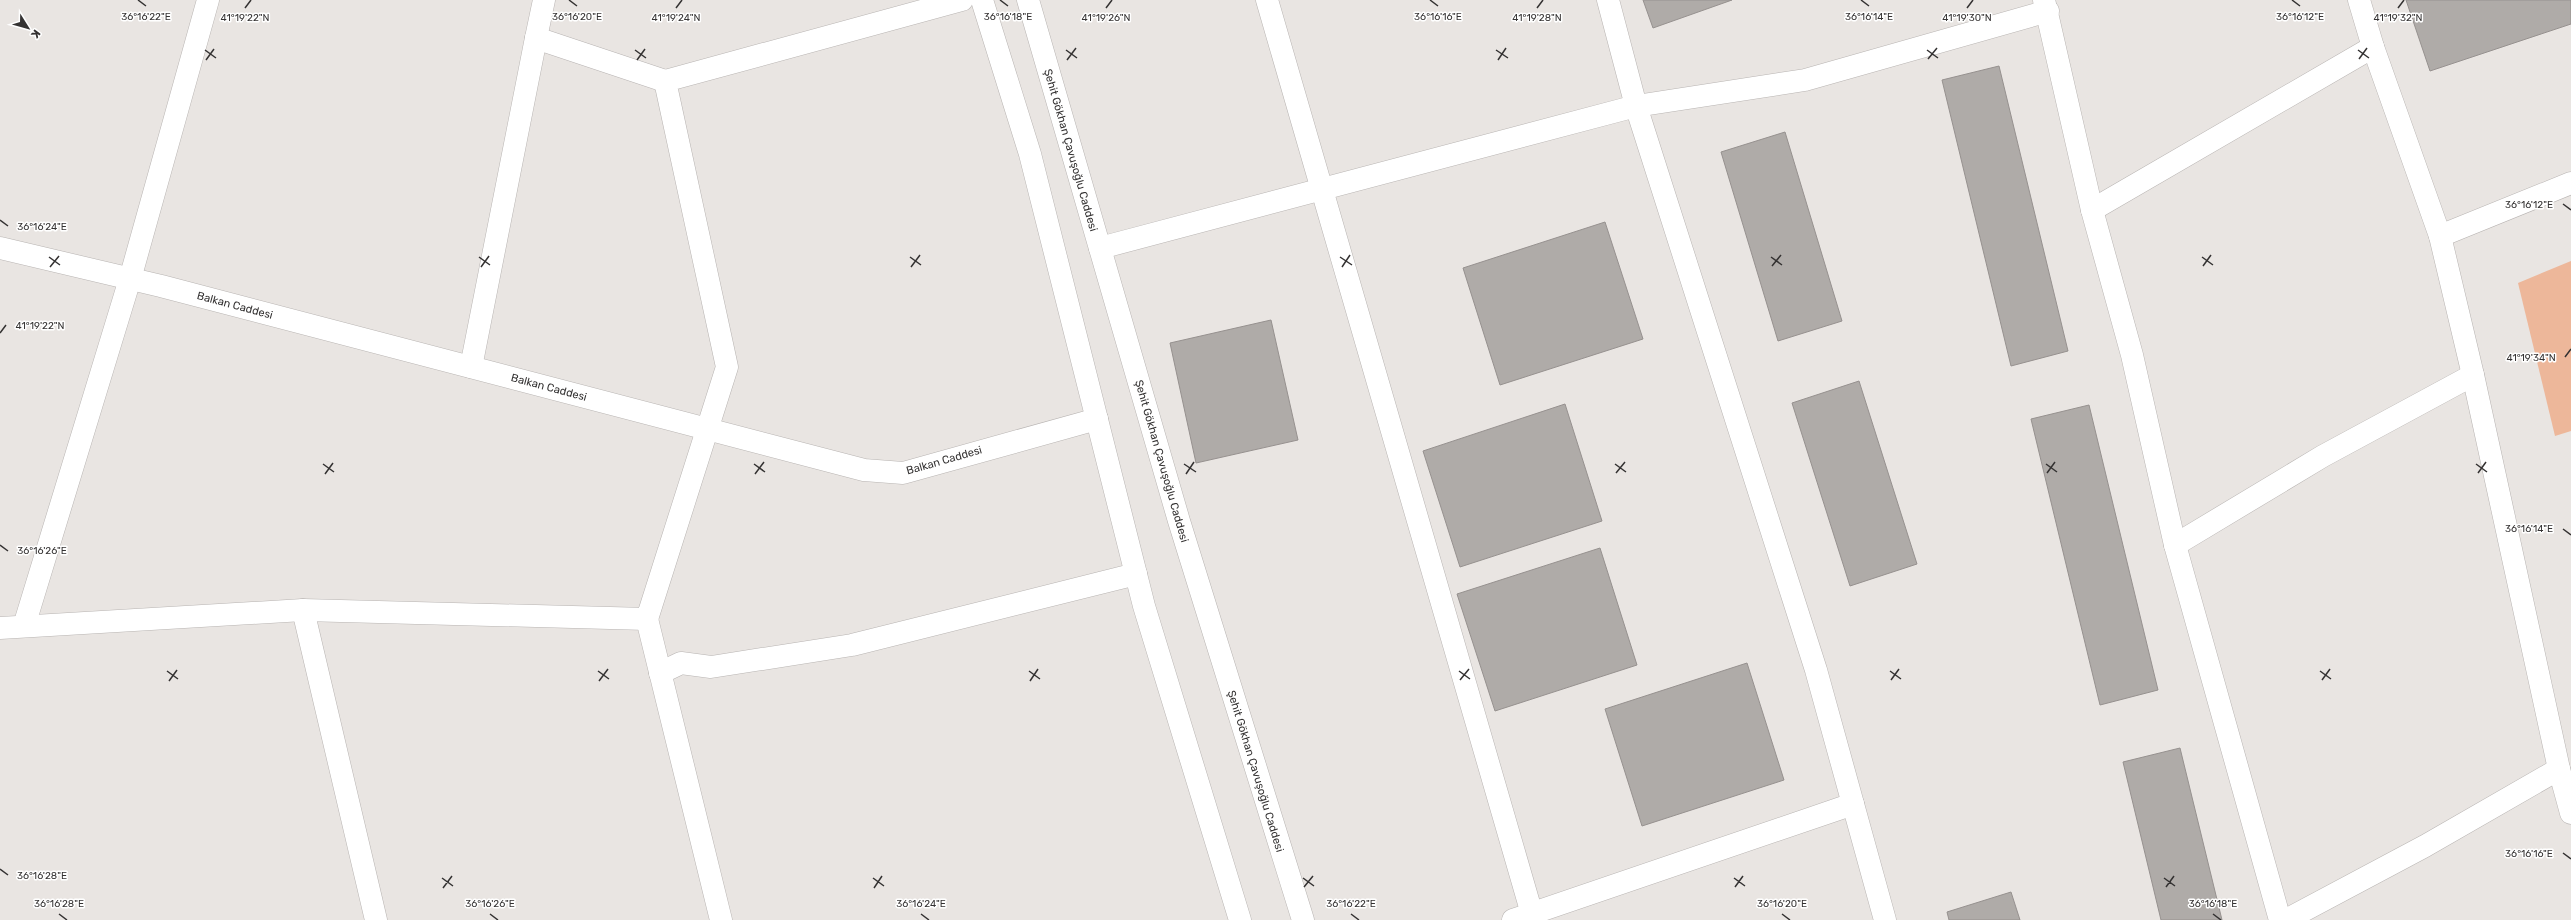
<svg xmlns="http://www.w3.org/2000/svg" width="2571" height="920" font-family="Rubik,sans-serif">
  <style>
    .green { fill: #edb79a }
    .building { fill: #afaba8; stroke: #96918f }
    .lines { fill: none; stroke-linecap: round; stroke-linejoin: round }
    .street-casing { stroke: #b8b4b2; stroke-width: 23 }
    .secondary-casing { stroke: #b8b4b2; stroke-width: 23 }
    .street { stroke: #fff; stroke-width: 22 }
    .secondary { stroke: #fff; stroke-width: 22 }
    .ticks { fill: none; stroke: #343232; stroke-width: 1.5 }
    .labels { text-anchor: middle; stroke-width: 3; stroke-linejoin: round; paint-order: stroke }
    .street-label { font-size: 11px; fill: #343232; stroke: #fff }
    .ticks-label { font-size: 10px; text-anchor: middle; fill: #343232; stroke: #fff; stroke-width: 3; stroke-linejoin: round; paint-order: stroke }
  </style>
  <rect width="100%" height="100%" fill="#e9e5e2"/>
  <path class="green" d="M 2571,261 L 2571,431 L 2555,436 L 2518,283 Z"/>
  <g class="building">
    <path d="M 1643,0 L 1732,0 L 1653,28 Z"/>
    <path d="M 2406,0 L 2571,0 L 2571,24 L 2430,71 Z"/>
    <path d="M 1999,66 L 2068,351 L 2011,366 L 1942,80 Z"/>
    <path d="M 1785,132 L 1842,321 L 1778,341 L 1721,152 Z"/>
    <path d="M 1605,222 L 1643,339 L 1500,385 L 1463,268 Z"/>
    <path d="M 1271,320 L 1298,440 L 1196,463 L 1170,343 Z"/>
    <path d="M 1859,381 L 1917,564 L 1850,586 L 1792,403 Z"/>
    <path d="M 1565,404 L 1602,521 L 1460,567 L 1423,451 Z"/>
    <path d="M 2089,405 L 2158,690 L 2100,705 L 2031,419 Z"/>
    <path d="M 1600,548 L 1637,665 L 1495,711 L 1457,594 Z"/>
    <path d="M 1747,663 L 1784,780 L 1642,826 L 1605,709 Z"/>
    <path d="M 2180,748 L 2222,920 L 2161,920 L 2123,762 Z"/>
    <path d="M 2011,892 L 2020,920 L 1949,920 L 1947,912 Z"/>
  </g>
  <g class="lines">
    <defs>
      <g id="street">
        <path d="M 544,0 L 536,38 L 665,81"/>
        <path d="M 1267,0 L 1532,914"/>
        <path d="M 1608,0 L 1636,106 L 1816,670 L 1885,920"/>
        <path d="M 2044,0 L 2092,210 L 2132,355 L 2175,545 L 2280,920"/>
        <path d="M 2359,0 L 2373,47"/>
        <path d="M 2092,210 L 2373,47 L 2440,236 L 2473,375 L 2559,769 L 2571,813"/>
        <path d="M 2440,236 L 2571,183"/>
        <path d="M 1100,248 L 1636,106 L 1805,80 L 2048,11"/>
        <path d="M 471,367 L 536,38"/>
        <path d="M 2175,545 L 2323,456 L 2473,375"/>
        <path d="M 303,610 L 376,920"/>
        <path d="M 647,619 L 721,920"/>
        <path d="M 24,626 L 130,279 L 208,0"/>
        <path d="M 0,628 L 303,610 L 647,619 L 727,367 L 665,81 L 962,0"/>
        <path d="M 660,673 L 681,663 L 711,667 L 852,645 L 1136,574"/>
        <path d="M 1513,920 L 1853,804"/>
        <path d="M 2286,920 L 2425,846 L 2559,769"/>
      </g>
      <g id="secondary">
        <path d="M 982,0 L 1030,154 L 1144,606 L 1240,920"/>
        <path d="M 1028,0 L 1179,521 L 1303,920"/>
        <path d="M 0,248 L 161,286 L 864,470 L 903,473 L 1097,419"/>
      </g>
    </defs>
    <use href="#street" class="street-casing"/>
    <use href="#secondary" class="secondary-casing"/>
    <use href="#street" class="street"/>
    <use href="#secondary" class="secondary"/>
  </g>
  <path class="ticks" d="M 138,0 L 146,6M 569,0 L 577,6M 1000,0 L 1008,6M 1430,0 L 1438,6M 1861,0 L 1869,6M 2292,0 L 2300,6M 245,8 L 251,0M 676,8 L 682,0M 1106,8 L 1112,0M 1537,8 L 1543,0M 1967,8 L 1973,0M 2398,8 L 2404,0M 205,50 L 216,58M 635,50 L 646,58M 1066,50 L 1077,58M 1496,50 L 1508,58M 1927,50 L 1938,58M 2358,50 L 2369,58M 1928,59 L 1937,48M 2359,59 L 2367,48M 206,60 L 214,49M 637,60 L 645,49M 1067,60 L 1076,48M 1498,60 L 1506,48M 2563,204 L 2571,210M 0,220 L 8,226M 49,257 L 60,265M 479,257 L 490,265M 910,257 L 921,265M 1340,257 L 1352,265M 1771,257 L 1782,265M 2202,257 L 2213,265M 1772,266 L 1781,255M 2203,266 L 2211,255M 50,267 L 59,256M 481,267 L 489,256M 911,267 L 920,255M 1342,267 L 1350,255M 0,333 L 6,325M 2565,357 L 2571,349M 323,464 L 334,472M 754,464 L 765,472M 1184,464 L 1196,472M 1615,464 L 1626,472M 2046,464 L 2057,472M 2476,464 L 2487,472M 1616,473 L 1625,462M 2047,473 L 2055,462M 2478,473 L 2486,462M 325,474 L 333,463M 755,474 L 764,462M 1186,474 L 1194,462M 2563,529 L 2571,535M 0,545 L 8,551M 167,671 L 178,679M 598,671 L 609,679M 1029,671 L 1040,679M 1459,671 L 1470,679M 1890,671 L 1901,679M 2320,671 L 2331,679M 1460,680 L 1469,669M 1891,680 L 1899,669M 2322,680 L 2330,669M 169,681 L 177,670M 599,681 L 608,669M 1030,681 L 1038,669M 2563,853 L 2571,859M 0,869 L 8,875M 442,878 L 453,886M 873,878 L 884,886M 1303,878 L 1314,886M 1734,878 L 1745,886M 2164,878 L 2175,886M 1304,887 L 1313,876M 1735,887 L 1743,876M 2166,887 L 2174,876M 443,888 L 452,876M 874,888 L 882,876M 59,914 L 67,920M 490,914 L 498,920M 921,914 L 929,920M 1351,914 L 1359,920M 1782,914 L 1790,920M 2213,914 L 2221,920"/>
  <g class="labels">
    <g class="street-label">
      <text transform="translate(1071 150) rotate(74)" y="4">Şehit Gökhan Çavuşoğlu Caddesi</text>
      <text transform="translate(235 305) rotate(15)" y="4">Balkan Caddesi</text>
      <text transform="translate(549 387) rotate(15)" y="4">Balkan Caddesi</text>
      <text transform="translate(944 460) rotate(-16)" y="4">Balkan Caddesi</text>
      <text transform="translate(1162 461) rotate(74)" y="4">Şehit Gökhan Çavuşoğlu Caddesi</text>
      <text transform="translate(1256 771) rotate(73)" y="4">Şehit Gökhan Çavuşoğlu Caddesi</text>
    </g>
  </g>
  <g class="ticks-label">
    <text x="146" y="20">36°16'22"E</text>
    <text x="1438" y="20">36°16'16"E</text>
    <text x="1869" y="20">36°16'14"E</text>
    <text x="577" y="20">36°16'20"E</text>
    <text x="1008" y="20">36°16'18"E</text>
    <text x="2300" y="20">36°16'12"E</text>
    <text x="245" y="21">41°19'22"N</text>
    <text x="676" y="21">41°19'24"N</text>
    <text x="1106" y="21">41°19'26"N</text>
    <text x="1537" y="21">41°19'28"N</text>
    <text x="1967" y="21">41°19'30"N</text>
    <text x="2398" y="21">41°19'32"N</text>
    <text x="2529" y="208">36°16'12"E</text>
    <text x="42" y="230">36°16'24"E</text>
    <text x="40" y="329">41°19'22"N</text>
    <text x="2531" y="361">41°19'34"N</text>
    <text x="2529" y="532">36°16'14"E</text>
    <text x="42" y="554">36°16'26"E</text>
    <text x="2529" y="857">36°16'16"E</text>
    <text x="42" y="879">36°16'28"E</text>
    <text x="59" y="907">36°16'28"E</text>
    <text x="490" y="907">36°16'26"E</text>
    <text x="921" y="907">36°16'24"E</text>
    <text x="1351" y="907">36°16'22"E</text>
    <text x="1782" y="907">36°16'20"E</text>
    <text x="2213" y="907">36°16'18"E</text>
  </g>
  <g transform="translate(28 28) rotate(127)" stroke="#ffffff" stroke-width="3" paint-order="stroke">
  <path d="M0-3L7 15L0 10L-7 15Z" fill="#343232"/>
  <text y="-6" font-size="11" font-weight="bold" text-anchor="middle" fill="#343232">K</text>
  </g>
</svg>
